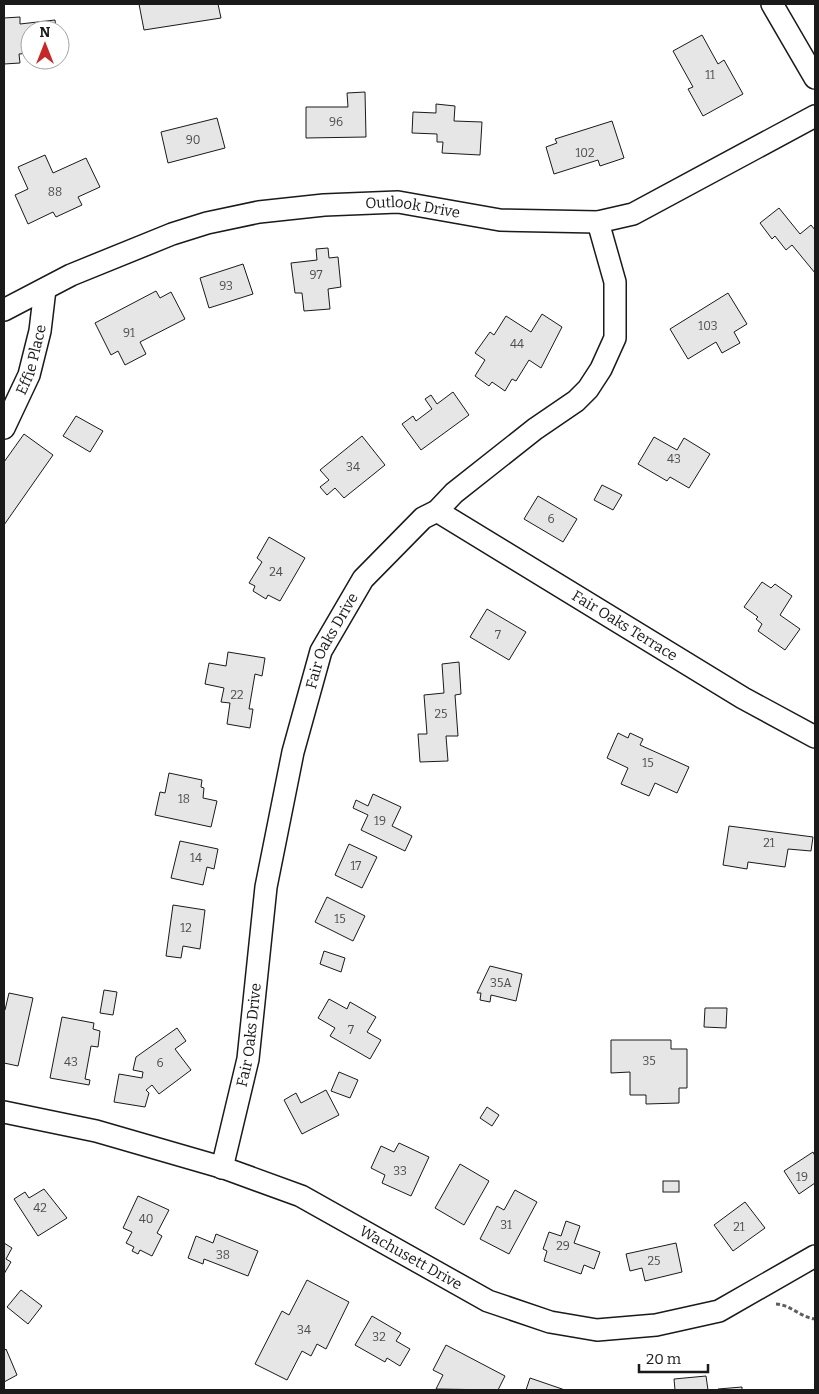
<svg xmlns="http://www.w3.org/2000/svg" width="819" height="1394" font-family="Bitter,serif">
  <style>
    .building { fill: #e6e6e6; stroke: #1a1a1a }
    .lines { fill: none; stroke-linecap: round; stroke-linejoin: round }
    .minor-casing { stroke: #1a1a1a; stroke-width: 24 }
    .path { stroke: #5f5f5f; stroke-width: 3; stroke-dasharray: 4 2.5; stroke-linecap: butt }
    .minor { stroke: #fff; stroke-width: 21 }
    .labels { text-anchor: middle; stroke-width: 4; stroke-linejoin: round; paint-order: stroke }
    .number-label { font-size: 12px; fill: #4d4d4d }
    .street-label { font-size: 15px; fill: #1a1a1a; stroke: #fff }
  </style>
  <rect width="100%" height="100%" fill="#fff"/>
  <g class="building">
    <path d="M 139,4 L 218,4 L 221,18 L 144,30 Z"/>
    <path d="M 20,17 L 20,24 L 55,20 L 56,30 L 30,30 L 30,53 L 19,54 L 20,63 L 4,64 L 4,18 Z"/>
    <path d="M 702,35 L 718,64 L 724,60 L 743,94 L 703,116 L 688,89 L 693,87 L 673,51 Z"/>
    <path d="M 365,92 L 366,137 L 306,138 L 306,107 L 348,107 L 347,93 Z"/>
    <path d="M 436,104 L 455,106 L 454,121 L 482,122 L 480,155 L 442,153 L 443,142 L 437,142 L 437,134 L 412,133 L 413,112 L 436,113 Z"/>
    <path d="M 217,118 L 225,148 L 168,163 L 161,132 Z"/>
    <path d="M 612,121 L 624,158 L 600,166 L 598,160 L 554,174 L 546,147 L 557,143 L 555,139 Z"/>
    <path d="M 45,155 L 53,173 L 86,158 L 100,187 L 78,197 L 82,205 L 56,217 L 53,212 L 28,224 L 15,195 L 28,189 L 18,167 Z"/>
    <path d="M 779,208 L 800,234 L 811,225 L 815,230 L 815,273 L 792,245 L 786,250 L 775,236 L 772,239 L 760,223 Z"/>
    <path d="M 328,248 L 329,258 L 338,257 L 341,287 L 328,289 L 330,309 L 304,311 L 302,293 L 295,293 L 291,263 L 317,260 L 316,249 Z"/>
    <path d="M 243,264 L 253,294 L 209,308 L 200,278 Z"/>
    <path d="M 156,291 L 160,298 L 171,292 L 185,319 L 140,342 L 146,354 L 125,365 L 118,351 L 111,355 L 95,323 Z"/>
    <path d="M 728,293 L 747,324 L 734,332 L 740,343 L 722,353 L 716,342 L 688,359 L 670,329 Z"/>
    <path d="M 542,314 L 562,327 L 541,368 L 529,360 L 516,381 L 512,379 L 505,391 L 492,382 L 489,386 L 475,376 L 485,360 L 475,353 L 490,332 L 494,335 L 506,316 L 531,332 Z"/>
    <path d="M 453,392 L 469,415 L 421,450 L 402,424 L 413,416 L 416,421 L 432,409 L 425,399 L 431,395 L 437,404 Z"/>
    <path d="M 76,416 L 103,431 L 90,452 L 63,436 Z"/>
    <path d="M 24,434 L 53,455 L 4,525 L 4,462 Z"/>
    <path d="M 362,436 L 385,465 L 344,498 L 335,488 L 327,495 L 320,487 L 329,480 L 320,470 Z"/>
    <path d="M 654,437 L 677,450 L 684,438 L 710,454 L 689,488 L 670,477 L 667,481 L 638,464 Z"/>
    <path d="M 602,485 L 622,495 L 613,510 L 594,500 Z"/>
    <path d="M 538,496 L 577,519 L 563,542 L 524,519 Z"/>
    <path d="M 269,537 L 305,558 L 280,601 L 268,595 L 266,599 L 253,591 L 255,586 L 249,583 L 262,562 L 257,558 Z"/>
    <path d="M 762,582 L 771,588 L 775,584 L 792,596 L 780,615 L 800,629 L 785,650 L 758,631 L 762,624 L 756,619 L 758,617 L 744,607 Z"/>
    <path d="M 487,609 L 526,632 L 509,660 L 470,637 Z"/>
    <path d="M 228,652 L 265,658 L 262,676 L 255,674 L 249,709 L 253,709 L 250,728 L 227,724 L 230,703 L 221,702 L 224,688 L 205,684 L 209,663 L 226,666 Z"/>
    <path d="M 459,662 L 461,694 L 455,695 L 458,736 L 446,736 L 448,761 L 420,762 L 418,734 L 427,734 L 424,695 L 444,693 L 442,664 Z"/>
    <path d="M 618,733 L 628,738 L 630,733 L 643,739 L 640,745 L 689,767 L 677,793 L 655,783 L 649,796 L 621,784 L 628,768 L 607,758 Z"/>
    <path d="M 169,773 L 202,780 L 201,787 L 204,788 L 203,798 L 217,801 L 211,827 L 155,815 L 160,792 L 165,793 Z"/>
    <path d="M 373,794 L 401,807 L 392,826 L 412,836 L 405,851 L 361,830 L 368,815 L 353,808 L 356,800 L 368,806 Z"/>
    <path d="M 729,826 L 813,837 L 811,851 L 788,849 L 785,867 L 748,862 L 747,869 L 723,865 Z"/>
    <path d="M 180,841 L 218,849 L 214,869 L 207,867 L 203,885 L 171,878 Z"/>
    <path d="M 349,844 L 377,857 L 362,888 L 335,875 Z"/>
    <path d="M 327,897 L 365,916 L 353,941 L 315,922 Z"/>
    <path d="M 173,905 L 205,910 L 200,949 L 183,946 L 181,958 L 166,956 Z"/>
    <path d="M 324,951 L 345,958 L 341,972 L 320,964 Z"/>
    <path d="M 490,966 L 522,974 L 516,1001 L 491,995 L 490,1002 L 480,1000 L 481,993 L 477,993 Z"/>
    <path d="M 104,990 L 117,992 L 113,1015 L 100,1013 Z"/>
    <path d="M 9,993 L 33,998 L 18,1066 L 4,1063 L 4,1010 L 5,1010 Z"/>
    <path d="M 329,999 L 347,1009 L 350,1002 L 376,1017 L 367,1032 L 381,1040 L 370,1059 L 330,1036 L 335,1028 L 318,1018 Z"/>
    <path d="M 705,1008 L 727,1008 L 726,1028 L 704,1027 Z"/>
    <path d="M 62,1017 L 94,1023 L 93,1029 L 100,1031 L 98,1047 L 91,1046 L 85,1079 L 90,1080 L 89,1085 L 50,1078 Z"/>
    <path d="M 177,1028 L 186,1041 L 175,1049 L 191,1070 L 159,1094 L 152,1085 L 146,1090 L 149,1093 L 145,1107 L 114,1102 L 119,1074 L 142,1078 L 143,1072 L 133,1070 L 136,1057 Z"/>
    <path d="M 611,1040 L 671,1040 L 671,1049 L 687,1049 L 687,1088 L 679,1088 L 679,1103 L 646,1104 L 646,1095 L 630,1095 L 630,1072 L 611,1073 Z"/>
    <path d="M 339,1072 L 358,1080 L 350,1098 L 331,1091 Z"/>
    <path d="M 326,1090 L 339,1115 L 302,1134 L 284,1100 L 296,1093 L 301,1103 Z"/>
    <path d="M 487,1107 L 499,1115 L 492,1126 L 480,1118 Z"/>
    <path d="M 399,1143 L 429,1157 L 411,1196 L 382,1183 L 385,1175 L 371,1168 L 381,1146 L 394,1152 Z"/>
    <path d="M 813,1152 L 815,1156 L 815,1183 L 799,1194 L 784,1171 Z"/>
    <path d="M 460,1164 L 489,1181 L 464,1225 L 435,1208 Z"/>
    <rect x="663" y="1181" width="16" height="11"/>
    <path d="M 44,1189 L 67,1218 L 38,1236 L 14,1199 L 25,1192 L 29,1198 Z"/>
    <path d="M 515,1190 L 537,1202 L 509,1254 L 480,1239 L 497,1206 L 504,1210 Z"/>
    <path d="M 138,1196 L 169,1210 L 157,1233 L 162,1236 L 152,1256 L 140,1250 L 138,1254 L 132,1251 L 134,1247 L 126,1243 L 132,1232 L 123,1228 Z"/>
    <path d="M 745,1202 L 765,1228 L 733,1251 L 714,1225 Z"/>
    <path d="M 566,1221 L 580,1226 L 574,1243 L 600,1252 L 594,1269 L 584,1265 L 581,1274 L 544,1261 L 547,1251 L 543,1249 L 549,1232 L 561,1236 Z"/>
    <path d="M 216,1234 L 258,1251 L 248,1276 L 204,1259 L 203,1264 L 188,1258 L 196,1236 L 213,1243 Z"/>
    <path d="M 4,1243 L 12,1248 L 6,1259 L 11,1262 L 4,1274 Z"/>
    <path d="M 676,1243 L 682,1272 L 645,1281 L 642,1268 L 630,1271 L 626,1254 Z"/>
    <path d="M 307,1280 L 349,1302 L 326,1349 L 317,1344 L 311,1356 L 302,1351 L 287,1380 L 255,1364 L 282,1311 L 289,1315 Z"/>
    <path d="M 21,1290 L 42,1306 L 28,1324 L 7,1307 Z"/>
    <path d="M 372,1316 L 401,1333 L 396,1341 L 410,1349 L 400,1366 L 387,1358 L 385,1362 L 355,1345 Z"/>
    <path d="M 446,1345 L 505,1376 L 498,1390 L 436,1389 L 443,1375 L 433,1370 Z"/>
    <path d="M 6,1349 L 17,1375 L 4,1382 L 4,1351 Z"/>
    <path d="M 706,1376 L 708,1390 L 675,1390 L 674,1379 Z"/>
    <path d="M 530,1378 L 565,1390 L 526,1390 Z"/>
    <path d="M 742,1387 L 742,1390 L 718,1390 L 718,1389 Z"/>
  </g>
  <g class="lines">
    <defs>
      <g id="minor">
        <path d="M 772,4 L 815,78"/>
        <path id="s1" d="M 4,310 L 71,275 L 172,234 L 207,223 L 259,212 L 324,205 L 398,202 L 500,220 L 598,222 L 633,214 L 815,116"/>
        <path id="s2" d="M 4,428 L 29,375 L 40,331 L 45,289"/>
        <path id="s3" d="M 437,511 L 743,698 L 815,737"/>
        <path id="s4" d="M 4,1112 L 96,1131 L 224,1168 L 301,1196 L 488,1301 L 550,1322 L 597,1330 L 656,1325 L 719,1311 L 815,1256"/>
        <path id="s5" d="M 222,1168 L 248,1059 L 266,887 L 293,752 L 321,651 L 363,579 L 423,518 L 437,511 L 454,493 L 535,429 L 576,401 L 588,389 L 601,369 L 615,338 L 615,282 L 598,222"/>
      </g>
    </defs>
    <use href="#minor" class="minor-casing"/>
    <path class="path" d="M 776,1304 C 791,1305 800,1317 815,1319"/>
    <use href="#minor" class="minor"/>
  </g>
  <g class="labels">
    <g class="number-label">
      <text x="710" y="79">11</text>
      <text x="336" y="126">96</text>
      <text x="193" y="144">90</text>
      <text x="585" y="157">102</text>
      <text x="55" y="196">88</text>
      <text x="316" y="279">97</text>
      <text x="226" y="290">93</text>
      <text x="708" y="330">103</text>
      <text x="129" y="337">91</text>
      <text x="517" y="348">44</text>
      <text x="674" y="463">43</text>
      <text x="353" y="471">34</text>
      <text x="551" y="523">6</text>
      <text x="276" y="576">24</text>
      <text x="498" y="639">7</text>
      <text x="237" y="699">22</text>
      <text x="441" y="718">25</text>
      <text x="648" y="767">15</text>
      <text x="184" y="803">18</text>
      <text x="380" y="825">19</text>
      <text x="769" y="847">21</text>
      <text x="196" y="862">14</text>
      <text x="356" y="870">17</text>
      <text x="340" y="923">15</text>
      <text x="186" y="932">12</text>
      <text x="501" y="987">35A</text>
      <text x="351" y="1034">7</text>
      <text x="649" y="1065">35</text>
      <text x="71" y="1066">43</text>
      <text x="160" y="1067">6</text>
      <text x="400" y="1175">33</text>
      <text x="802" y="1181">19</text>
      <text x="40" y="1212">42</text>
      <text x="146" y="1223">40</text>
      <text x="506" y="1229">31</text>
      <text x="739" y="1231">21</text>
      <text x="563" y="1250">29</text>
      <text x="223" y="1259">38</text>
      <text x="654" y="1265">25</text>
      <text x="304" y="1334">34</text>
      <text x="379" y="1341">32</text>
    </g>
    <g class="street-label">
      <text dy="5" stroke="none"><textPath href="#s1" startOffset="429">Outlook Drive</textPath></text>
      <text dy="5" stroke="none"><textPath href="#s2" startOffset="74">Effie Place</textPath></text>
      <text dy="5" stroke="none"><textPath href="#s3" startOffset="220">Fair Oaks Terrace</textPath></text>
      <text dy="5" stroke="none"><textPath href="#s5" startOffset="541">Fair Oaks Drive</textPath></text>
      <text dy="5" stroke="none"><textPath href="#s5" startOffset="136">Fair Oaks Drive</textPath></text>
      <text dy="5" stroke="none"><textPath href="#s4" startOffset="435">Wachusett Drive</textPath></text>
    </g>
  </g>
  <rect width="819" height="1394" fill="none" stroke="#1a1a1a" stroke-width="10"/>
  <g transform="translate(45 45)"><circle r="24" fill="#ffffff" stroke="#a3a3a3"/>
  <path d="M0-4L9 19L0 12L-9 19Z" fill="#c62828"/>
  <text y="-8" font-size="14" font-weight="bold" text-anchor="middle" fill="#1a1a1a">N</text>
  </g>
  <path d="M639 1364v8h69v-8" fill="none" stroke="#1a1a1a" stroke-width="2.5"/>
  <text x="646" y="1364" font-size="15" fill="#1a1a1a" stroke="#ffffff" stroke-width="4" paint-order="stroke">20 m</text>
</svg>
